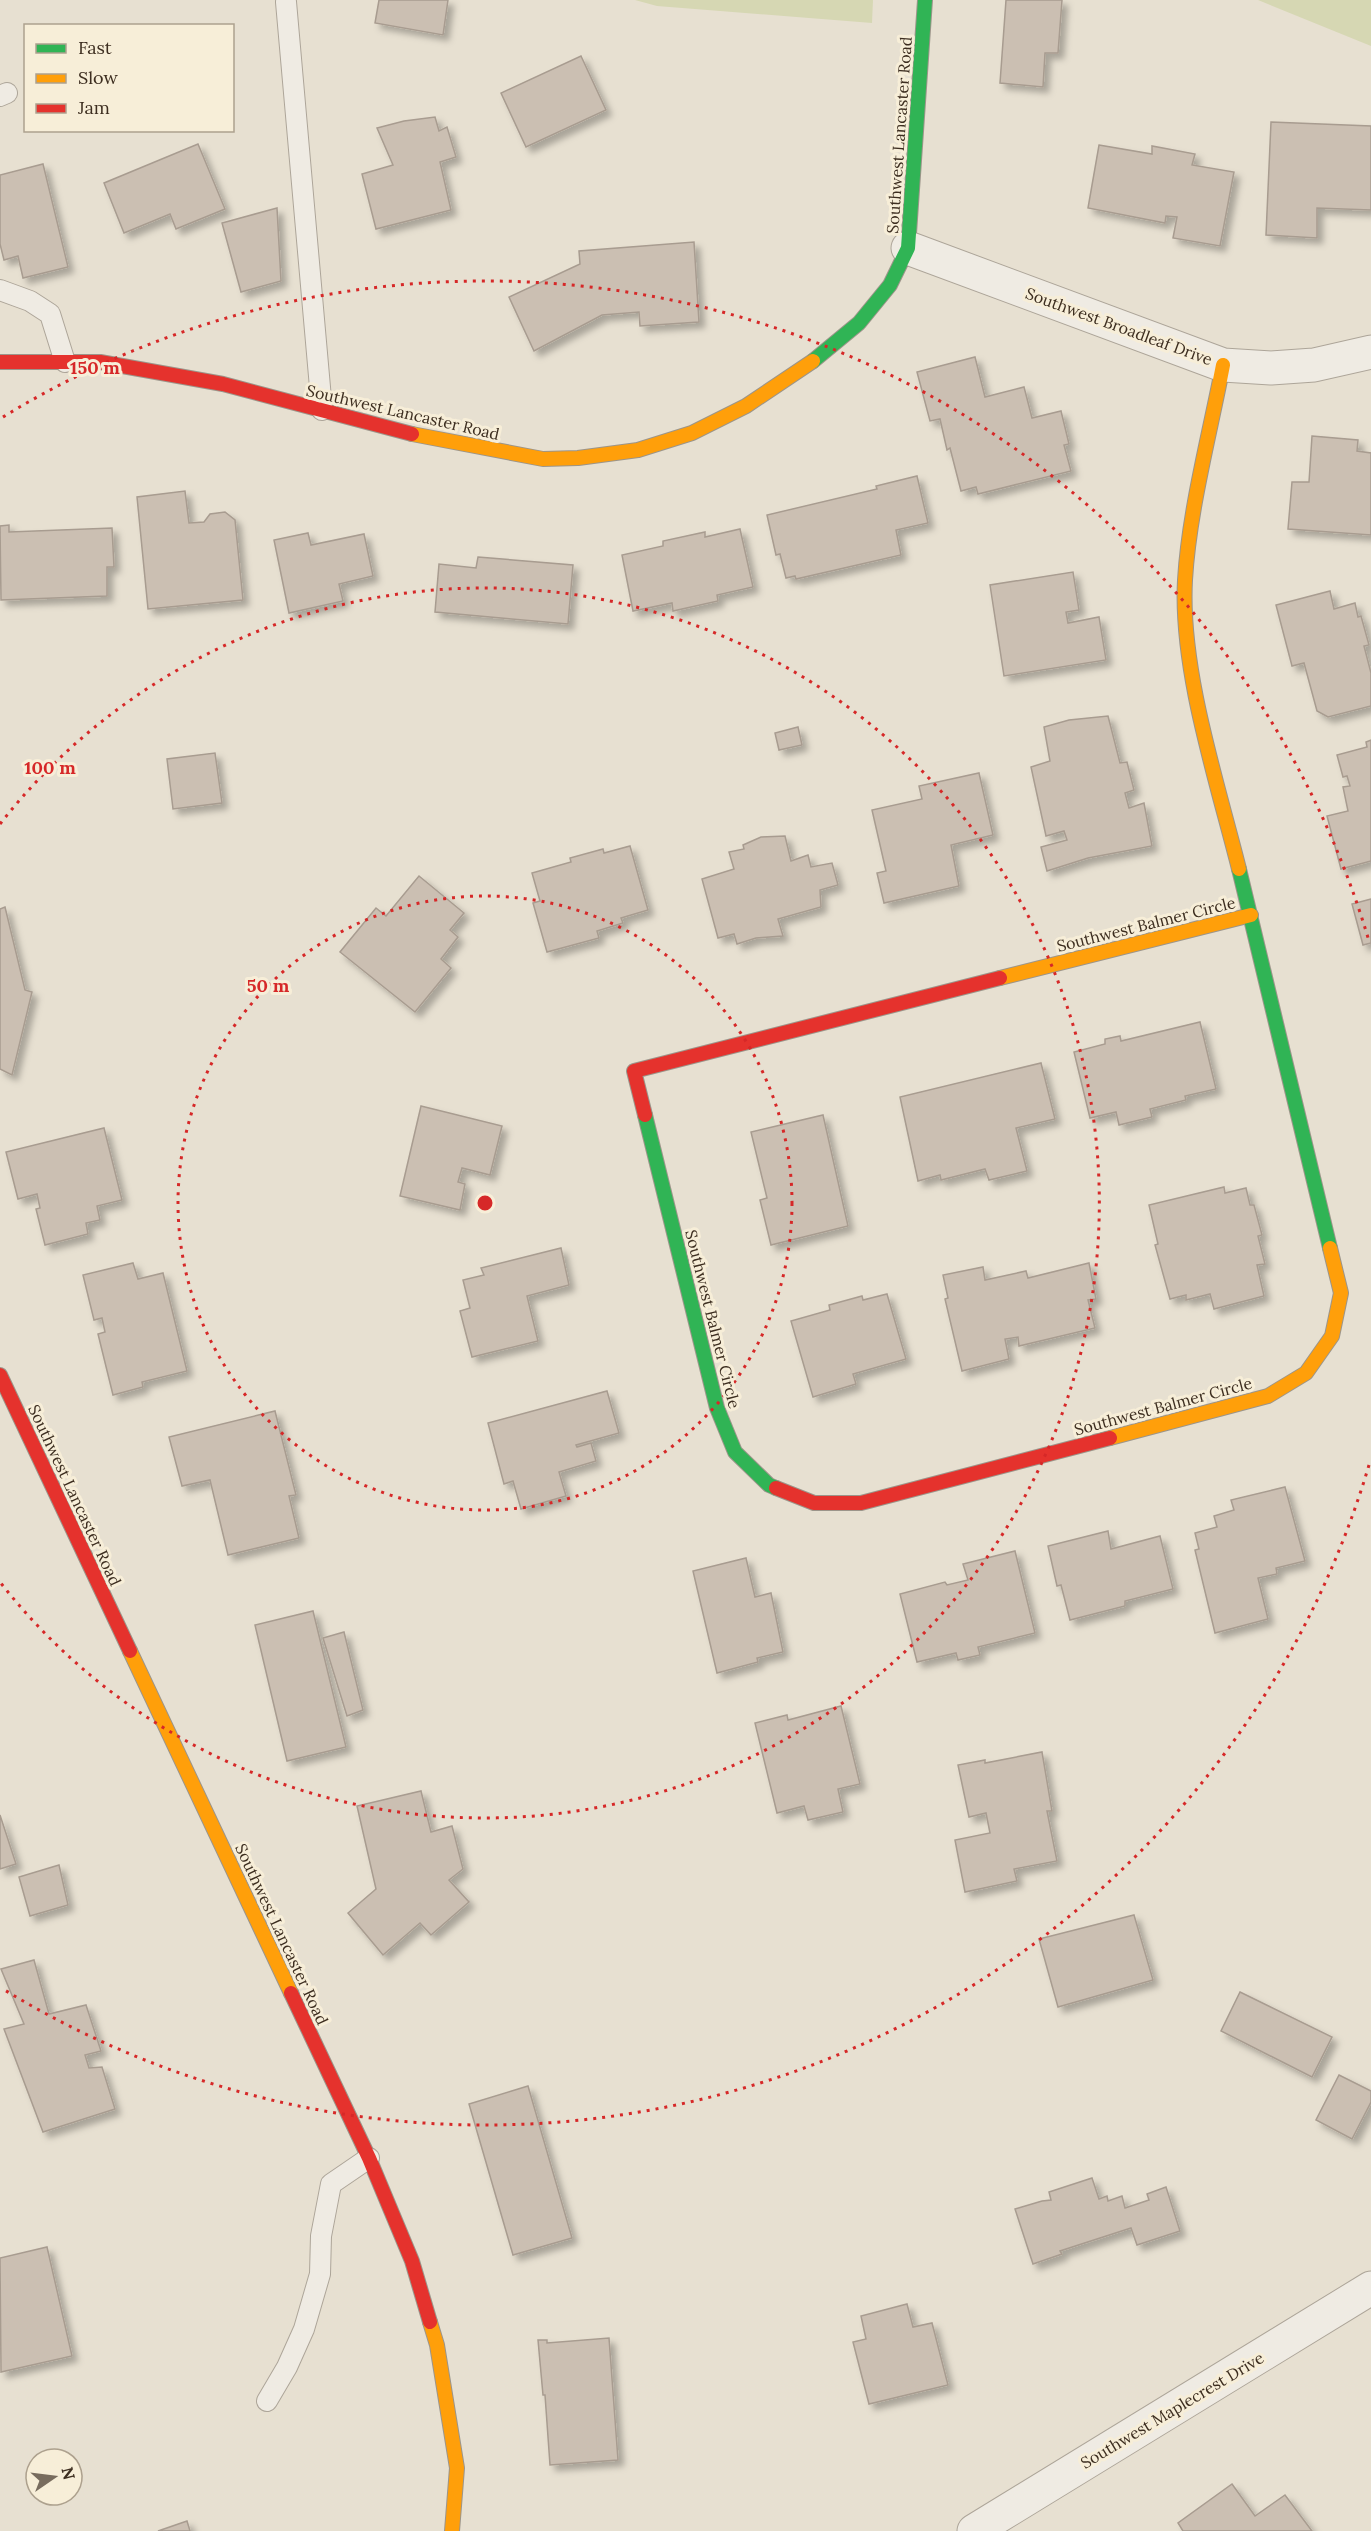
<svg xmlns="http://www.w3.org/2000/svg" width="1371" height="2531" font-family="Lora,serif">
  <style>
    .green { fill: #d6d7b3 }
    .building { fill: #cbbfb2; stroke: #a89c90; stroke-width: 1.5; filter: url(#shadow) }
    .lines { fill: none; stroke-linecap: round; stroke-linejoin: round }
    .lane-casing { stroke: #ada599; stroke-width: 22 }
    .street-casing { stroke: #ada599; stroke-width: 35 }
    .fast-casing { stroke: #9c958a; stroke-width: 16 }
    .slow-casing { stroke: #9c958a; stroke-width: 16 }
    .jam-casing { stroke: #9c958a; stroke-width: 16 }
    .lane { stroke: #efebe3; stroke-width: 20 }
    .street { stroke: #efebe3; stroke-width: 33 }
    .fast { stroke: #30b455; stroke-width: 14 }
    .slow { stroke: #ff9f0a; stroke-width: 14 }
    .jam { stroke: #e5322d; stroke-width: 14 }
    .ring { fill: none; stroke: #d62828; stroke-width: 3; stroke-dasharray: 3 6 }
    .labels { text-anchor: middle; stroke-width: 6; stroke-linejoin: round; paint-order: stroke }
    .street-label { font-size: 16px; fill: #3d2e20; stroke: #f7eed8 }
    .centre { fill: #d62828; stroke: #f7eed8; stroke-width: 3 }
    .ring-label { font-size: 18px; text-anchor: middle; font-weight: bold; fill: #d62828; stroke: #f7eed8; stroke-width: 6; stroke-linejoin: round; paint-order: stroke }
  </style>
  <defs>
    <filter id="shadow"><feDropShadow dx="5.5" dy="5.5" stdDeviation="3" flood-color="#0004"/></filter>
  </defs>
  <rect width="100%" height="100%" fill="#e7e0d1"/>
  <g class="green">
    <path d="M 635,0 L 873,0 L 872,23 L 657,6 Z"/>
    <path d="M 1258,0 L 1371,0 L 1371,46 Z"/>
  </g>
  <g class="building">
    <path d="M 379,0 L 448,0 L 443,35 L 375,23 Z"/>
    <path d="M 1006,0 L 1062,0 L 1058,53 L 1045,53 L 1043,87 L 1000,83 Z"/>
    <path d="M 581,56 L 606,110 L 526,147 L 501,93 Z"/>
    <path d="M 435,117 L 439,131 L 447,127 L 456,157 L 440,162 L 451,210 L 376,229 L 362,174 L 393,165 L 377,128 L 404,121 Z"/>
    <path d="M 1271,122 L 1371,126 L 1371,210 L 1317,208 L 1317,238 L 1266,235 Z"/>
    <path d="M 198,144 L 225,209 L 176,229 L 170,214 L 124,233 L 104,183 Z"/>
    <path d="M 1099,145 L 1152,154 L 1152,146 L 1195,154 L 1192,165 L 1234,172 L 1220,246 L 1173,238 L 1177,217 L 1166,216 L 1165,223 L 1088,208 Z"/>
    <path d="M 43,164 L 68,267 L 23,278 L 18,256 L 4,260 L 0,244 L 0,175 Z"/>
    <path d="M 277,208 L 281,281 L 241,292 L 222,223 Z"/>
    <path d="M 694,242 L 699,322 L 640,326 L 639,312 L 602,315 L 534,351 L 509,297 L 580,264 L 579,251 Z"/>
    <path d="M 975,357 L 985,397 L 1024,387 L 1032,418 L 1061,411 L 1069,444 L 1064,445 L 1071,471 L 978,494 L 976,487 L 961,491 L 950,448 L 947,450 L 940,419 L 930,421 L 917,372 Z"/>
    <path d="M 1312,436 L 1358,440 L 1357,451 L 1371,453 L 1371,535 L 1288,529 L 1292,482 L 1309,482 Z"/>
    <path d="M 917,476 L 928,523 L 896,530 L 901,555 L 796,579 L 795,576 L 786,578 L 780,554 L 776,555 L 767,515 L 877,489 L 876,486 Z"/>
    <path d="M 185,491 L 189,523 L 204,522 L 210,514 L 225,512 L 235,520 L 243,600 L 148,609 L 137,497 Z"/>
    <path d="M 9,525 L 9,532 L 112,528 L 114,567 L 107,567 L 107,596 L 1,600 L 0,526 Z"/>
    <path d="M 740,529 L 753,587 L 717,595 L 718,601 L 673,611 L 672,603 L 633,611 L 622,555 L 663,546 L 663,541 L 705,532 L 705,537 Z"/>
    <path d="M 308,533 L 311,545 L 364,534 L 373,576 L 339,584 L 343,601 L 289,613 L 274,540 Z"/>
    <path d="M 478,557 L 573,565 L 568,624 L 435,612 L 439,564 L 476,568 Z"/>
    <path d="M 1073,572 L 1079,610 L 1066,612 L 1068,623 L 1099,617 L 1106,660 L 1004,676 L 990,585 Z"/>
    <path d="M 1330,591 L 1334,609 L 1355,603 L 1358,617 L 1361,616 L 1369,645 L 1364,646 L 1371,673 L 1371,706 L 1328,717 L 1317,711 L 1304,663 L 1292,666 L 1276,605 Z"/>
    <path d="M 1108,716 L 1120,763 L 1127,762 L 1134,790 L 1125,793 L 1129,808 L 1144,803 L 1152,846 L 1088,858 L 1047,871 L 1041,847 L 1067,840 L 1064,831 L 1046,836 L 1031,767 L 1050,761 L 1044,727 L 1069,720 Z"/>
    <path d="M 798,727 L 802,745 L 779,750 L 775,733 Z"/>
    <path d="M 1371,740 L 1371,861 L 1341,869 L 1327,816 L 1348,811 L 1343,787 L 1350,786 L 1347,776 L 1343,777 L 1337,755 L 1367,747 L 1366,742 Z"/>
    <path d="M 215,753 L 222,803 L 173,809 L 167,759 Z"/>
    <path d="M 979,773 L 993,835 L 951,845 L 959,886 L 884,903 L 877,873 L 886,871 L 872,810 L 922,799 L 919,786 Z"/>
    <path d="M 785,836 L 791,861 L 808,855 L 811,867 L 832,863 L 838,885 L 820,890 L 821,907 L 778,919 L 783,936 L 756,938 L 737,944 L 734,934 L 718,938 L 702,879 L 734,869 L 729,852 L 744,849 L 743,845 L 761,837 Z"/>
    <path d="M 630,846 L 648,910 L 621,918 L 623,923 L 597,931 L 599,938 L 547,952 L 533,903 L 540,901 L 532,873 L 571,862 L 570,858 L 603,849 L 604,853 Z"/>
    <path d="M 419,876 L 464,913 L 450,930 L 458,937 L 441,959 L 451,968 L 415,1012 L 340,952 L 376,908 L 386,916 Z"/>
    <path d="M 1371,899 L 1371,943 L 1363,945 L 1352,904 Z"/>
    <path d="M 5,907 L 25,990 L 32,992 L 12,1075 L 0,1069 L 0,909 Z"/>
    <path d="M 1200,1022 L 1216,1089 L 1185,1096 L 1186,1100 L 1150,1109 L 1152,1117 L 1119,1125 L 1116,1112 L 1090,1118 L 1074,1052 L 1105,1044 L 1105,1039 L 1120,1036 L 1121,1041 Z"/>
    <path d="M 1041,1063 L 1055,1119 L 1016,1128 L 1027,1171 L 989,1180 L 985,1169 L 941,1180 L 940,1175 L 918,1181 L 900,1097 Z"/>
    <path d="M 421,1106 L 502,1126 L 490,1175 L 462,1168 L 458,1182 L 465,1184 L 460,1210 L 400,1196 Z"/>
    <path d="M 823,1115 L 848,1226 L 771,1245 L 760,1200 L 767,1198 L 751,1132 Z"/>
    <path d="M 104,1128 L 122,1200 L 97,1206 L 100,1220 L 86,1223 L 88,1234 L 45,1245 L 36,1209 L 40,1208 L 37,1194 L 18,1199 L 6,1152 Z"/>
    <path d="M 1224,1187 L 1225,1193 L 1246,1188 L 1250,1205 L 1254,1205 L 1262,1235 L 1258,1236 L 1265,1264 L 1257,1265 L 1264,1296 L 1214,1309 L 1210,1294 L 1186,1300 L 1186,1295 L 1170,1299 L 1155,1245 L 1158,1244 L 1149,1205 Z"/>
    <path d="M 561,1248 L 569,1285 L 527,1296 L 538,1341 L 472,1357 L 460,1311 L 470,1308 L 463,1280 L 484,1275 L 481,1268 Z"/>
    <path d="M 133,1263 L 138,1279 L 163,1273 L 187,1371 L 142,1382 L 143,1387 L 113,1395 L 98,1334 L 105,1332 L 102,1318 L 94,1320 L 83,1275 Z"/>
    <path d="M 1089,1263 L 1096,1299 L 1088,1300 L 1095,1328 L 1019,1346 L 1018,1337 L 1005,1339 L 1009,1359 L 962,1371 L 945,1299 L 948,1298 L 943,1275 L 983,1267 L 985,1280 L 1026,1271 L 1028,1278 Z"/>
    <path d="M 887,1294 L 906,1359 L 853,1374 L 856,1384 L 813,1397 L 791,1321 L 830,1310 L 829,1305 L 862,1296 L 863,1300 Z"/>
    <path d="M 607,1391 L 619,1433 L 576,1445 L 577,1447 L 591,1443 L 596,1461 L 559,1472 L 566,1496 L 521,1509 L 513,1481 L 504,1484 L 488,1423 Z"/>
    <path d="M 275,1411 L 296,1495 L 289,1496 L 299,1538 L 228,1555 L 210,1480 L 182,1486 L 169,1437 Z"/>
    <path d="M 1285,1487 L 1305,1561 L 1276,1568 L 1277,1574 L 1258,1578 L 1268,1619 L 1215,1633 L 1195,1550 L 1199,1549 L 1195,1533 L 1217,1527 L 1214,1516 L 1234,1510 L 1231,1500 Z"/>
    <path d="M 1108,1531 L 1111,1549 L 1160,1536 L 1173,1589 L 1125,1601 L 1125,1606 L 1070,1620 L 1061,1585 L 1057,1586 L 1048,1546 Z"/>
    <path d="M 1015,1551 L 1035,1633 L 978,1647 L 980,1655 L 958,1660 L 956,1653 L 917,1662 L 900,1594 L 945,1582 L 947,1585 L 968,1580 L 963,1564 Z"/>
    <path d="M 746,1558 L 755,1597 L 771,1593 L 783,1652 L 757,1658 L 758,1662 L 717,1673 L 693,1571 Z"/>
    <path d="M 313,1611 L 346,1747 L 287,1761 L 255,1625 Z"/>
    <path d="M 344,1632 L 363,1710 L 347,1716 L 323,1638 Z"/>
    <path d="M 841,1706 L 860,1784 L 838,1789 L 843,1812 L 808,1820 L 804,1806 L 777,1813 L 755,1723 L 787,1715 L 788,1720 Z"/>
    <path d="M 1042,1752 L 1052,1811 L 1047,1811 L 1057,1861 L 1014,1869 L 1017,1881 L 965,1892 L 955,1840 L 990,1833 L 986,1813 L 969,1817 L 958,1765 L 985,1760 L 985,1763 Z"/>
    <path d="M 421,1791 L 431,1832 L 452,1826 L 463,1869 L 449,1880 L 469,1902 L 431,1935 L 420,1923 L 383,1955 L 348,1913 L 376,1889 L 357,1806 Z"/>
    <path d="M 0,1815 L 16,1864 L 0,1869 Z"/>
    <path d="M 59,1865 L 68,1905 L 30,1916 L 19,1877 Z"/>
    <path d="M 1134,1915 L 1153,1980 L 1058,2007 L 1039,1939 Z"/>
    <path d="M 34,1960 L 49,2014 L 86,2005 L 101,2051 L 85,2055 L 89,2068 L 102,2067 L 115,2109 L 43,2132 L 4,2029 L 24,2024 L 1,1969 Z"/>
    <path d="M 1240,1992 L 1332,2037 L 1312,2077 L 1221,2031 Z"/>
    <path d="M 1339,2075 L 1371,2091 L 1371,2102 L 1352,2139 L 1316,2120 Z"/>
    <path d="M 528,2086 L 572,2238 L 513,2255 L 469,2104 Z"/>
    <path d="M 1092,2178 L 1099,2199 L 1107,2196 L 1108,2201 L 1122,2196 L 1125,2208 L 1149,2200 L 1147,2194 L 1166,2187 L 1180,2231 L 1137,2245 L 1131,2228 L 1060,2251 L 1062,2254 L 1033,2264 L 1015,2209 L 1042,2201 L 1051,2200 L 1049,2192 Z"/>
    <path d="M 47,2247 L 72,2356 L 1,2372 L 0,2258 Z"/>
    <path d="M 907,2304 L 913,2327 L 932,2323 L 948,2385 L 869,2404 L 853,2342 L 866,2339 L 861,2316 Z"/>
    <path d="M 609,2338 L 618,2460 L 550,2465 L 545,2395 L 543,2395 L 538,2340 L 547,2340 L 547,2343 Z"/>
    <path d="M 1232,2484 L 1255,2516 L 1285,2495 L 1312,2531 L 1183,2531 L 1178,2523 Z"/>
    <path d="M 187,2521 L 190,2531 L 158,2531 Z"/>
  </g>
  <g class="lines">
    <defs>
      <g id="lane">
        <path d="M 286,2 L 322,410"/>
        <path d="M 0,96 L 7,93"/>
        <path d="M 0,290 L 30,301 L 50,314 L 65,362"/>
        <path d="M 267,2401 L 287,2367 L 304,2329 L 320,2274 L 321,2236 L 331,2184 L 369,2158"/>
      </g>
      <g id="street">
        <path d="M 908,248 L 1223,365 L 1271,368 L 1314,365 L 1371,352"/>
        <path d="M 974,2531 L 1371,2288"/>
      </g>
      <g id="fast">
        <path d="M 813,361 L 859,323 L 890,285 L 908,248 L 925,0"/>
        <path d="M 1239,869 L 1330,1248"/>
        <path d="M 645,1115 L 717,1408 L 735,1452 L 769,1485 L 776,1488"/>
      </g>
      <g id="slow">
        <path d="M 1223,365 C 1210,433 1189,511 1185,580 C 1180,670 1217,781 1239,869"/>
        <path d="M 412,434 L 543,459 L 578,458 L 638,450 L 692,433 L 746,406 L 813,361"/>
        <path d="M 1000,978 L 1251,915"/>
        <path d="M 1110,1438 L 1268,1396 L 1306,1373 L 1332,1336 L 1341,1293 L 1330,1248"/>
        <path d="M 130,1651 L 291,1993"/>
        <path d="M 430,2322 L 437,2345 L 457,2468 L 452,2531"/>
      </g>
      <g id="jam">
        <path d="M 0,362 L 100,362 L 223,384 L 412,434"/>
        <path d="M 645,1115 L 634,1071 L 1000,978"/>
        <path d="M 0,1375 L 130,1651"/>
        <path d="M 776,1488 L 814,1503 L 861,1503 L 1110,1438"/>
        <path d="M 291,1993 L 369,2158 L 412,2261 L 430,2322"/>
      </g>
    </defs>
    <use href="#lane" class="lane-casing"/>
    <use href="#street" class="street-casing"/>
    <use href="#fast" class="fast-casing"/>
    <use href="#slow" class="slow-casing"/>
    <use href="#jam" class="jam-casing"/>
    <use href="#lane" class="lane"/>
    <use href="#street" class="street"/>
    <use href="#fast" class="fast"/>
    <use href="#slow" class="slow"/>
    <use href="#jam" class="jam"/>
  </g>
  <g class="ring">
    <circle cx="485" cy="1203" r="307"/>
    <path d="M0 824A615 615 0 1 1 0 1582"/>
    <path d="M1369 1465A922 922 0 0 1 3 1989M3 417A922 922 0 0 1 1369 941"/>
  </g>
  <g class="labels">
    <g class="street-label">
      <text transform="translate(899 135) rotate(-86)" y="6">Southwest Lancaster Road</text>
      <text transform="translate(1119 326) rotate(20)" y="6">Southwest Broadleaf Drive</text>
      <text transform="translate(403 412) rotate(13)" y="6">Southwest Lancaster Road</text>
      <text transform="translate(1146 924) rotate(-14)" y="6">Southwest Balmer Circle</text>
      <text transform="translate(713 1319) rotate(76)" y="6">Southwest Balmer Circle</text>
      <text transform="translate(1163 1406) rotate(-15)" y="6">Southwest Balmer Circle</text>
      <text transform="translate(75 1495) rotate(65)" y="6">Southwest Lancaster Road</text>
      <text transform="translate(282 1934) rotate(65)" y="6">Southwest Lancaster Road</text>
      <text transform="translate(1172 2410) rotate(-31)" y="6">Southwest Maplecrest Drive</text>
    </g>
  </g>
  <circle cx="485" cy="1203" r="9" class="centre"/>
  <g class="ring-label">
    <text x="95" y="374">150 m</text>
    <text x="50" y="774">100 m</text>
    <text x="268" y="992">50 m</text>
  </g>
  <rect x="24" y="24" width="210" height="108" fill="#f7eed8" stroke="#ada18e" stroke-width="1.5"/>
  <rect x="36" y="44" width="30" height="9" fill="#30b455" stroke="#ada18e" stroke-width="1.5"/>
  <text x="78" y="54" font-size="18" fill="#3d2e20">Fast</text>
  <rect x="36" y="74" width="30" height="9" fill="#ff9f0a" stroke="#ada18e" stroke-width="1.5"/>
  <text x="78" y="84" font-size="18" fill="#3d2e20">Slow</text>
  <rect x="36" y="104" width="30" height="9" fill="#e5322d" stroke="#ada18e" stroke-width="1.5"/>
  <text x="78" y="114" font-size="18" fill="#3d2e20">Jam</text>
  <g transform="translate(54 2477) rotate(76)"><circle r="28" fill="#f7eed8" stroke="#ada18e" stroke-width="1.5"/>
  <path d="M0-4.5L10 22L0 15L-10 22Z" fill="#786c5e"/>
  <text y="-9" font-size="16" font-weight="bold" text-anchor="middle" fill="#3d2e20">N</text>
  </g>
</svg>
